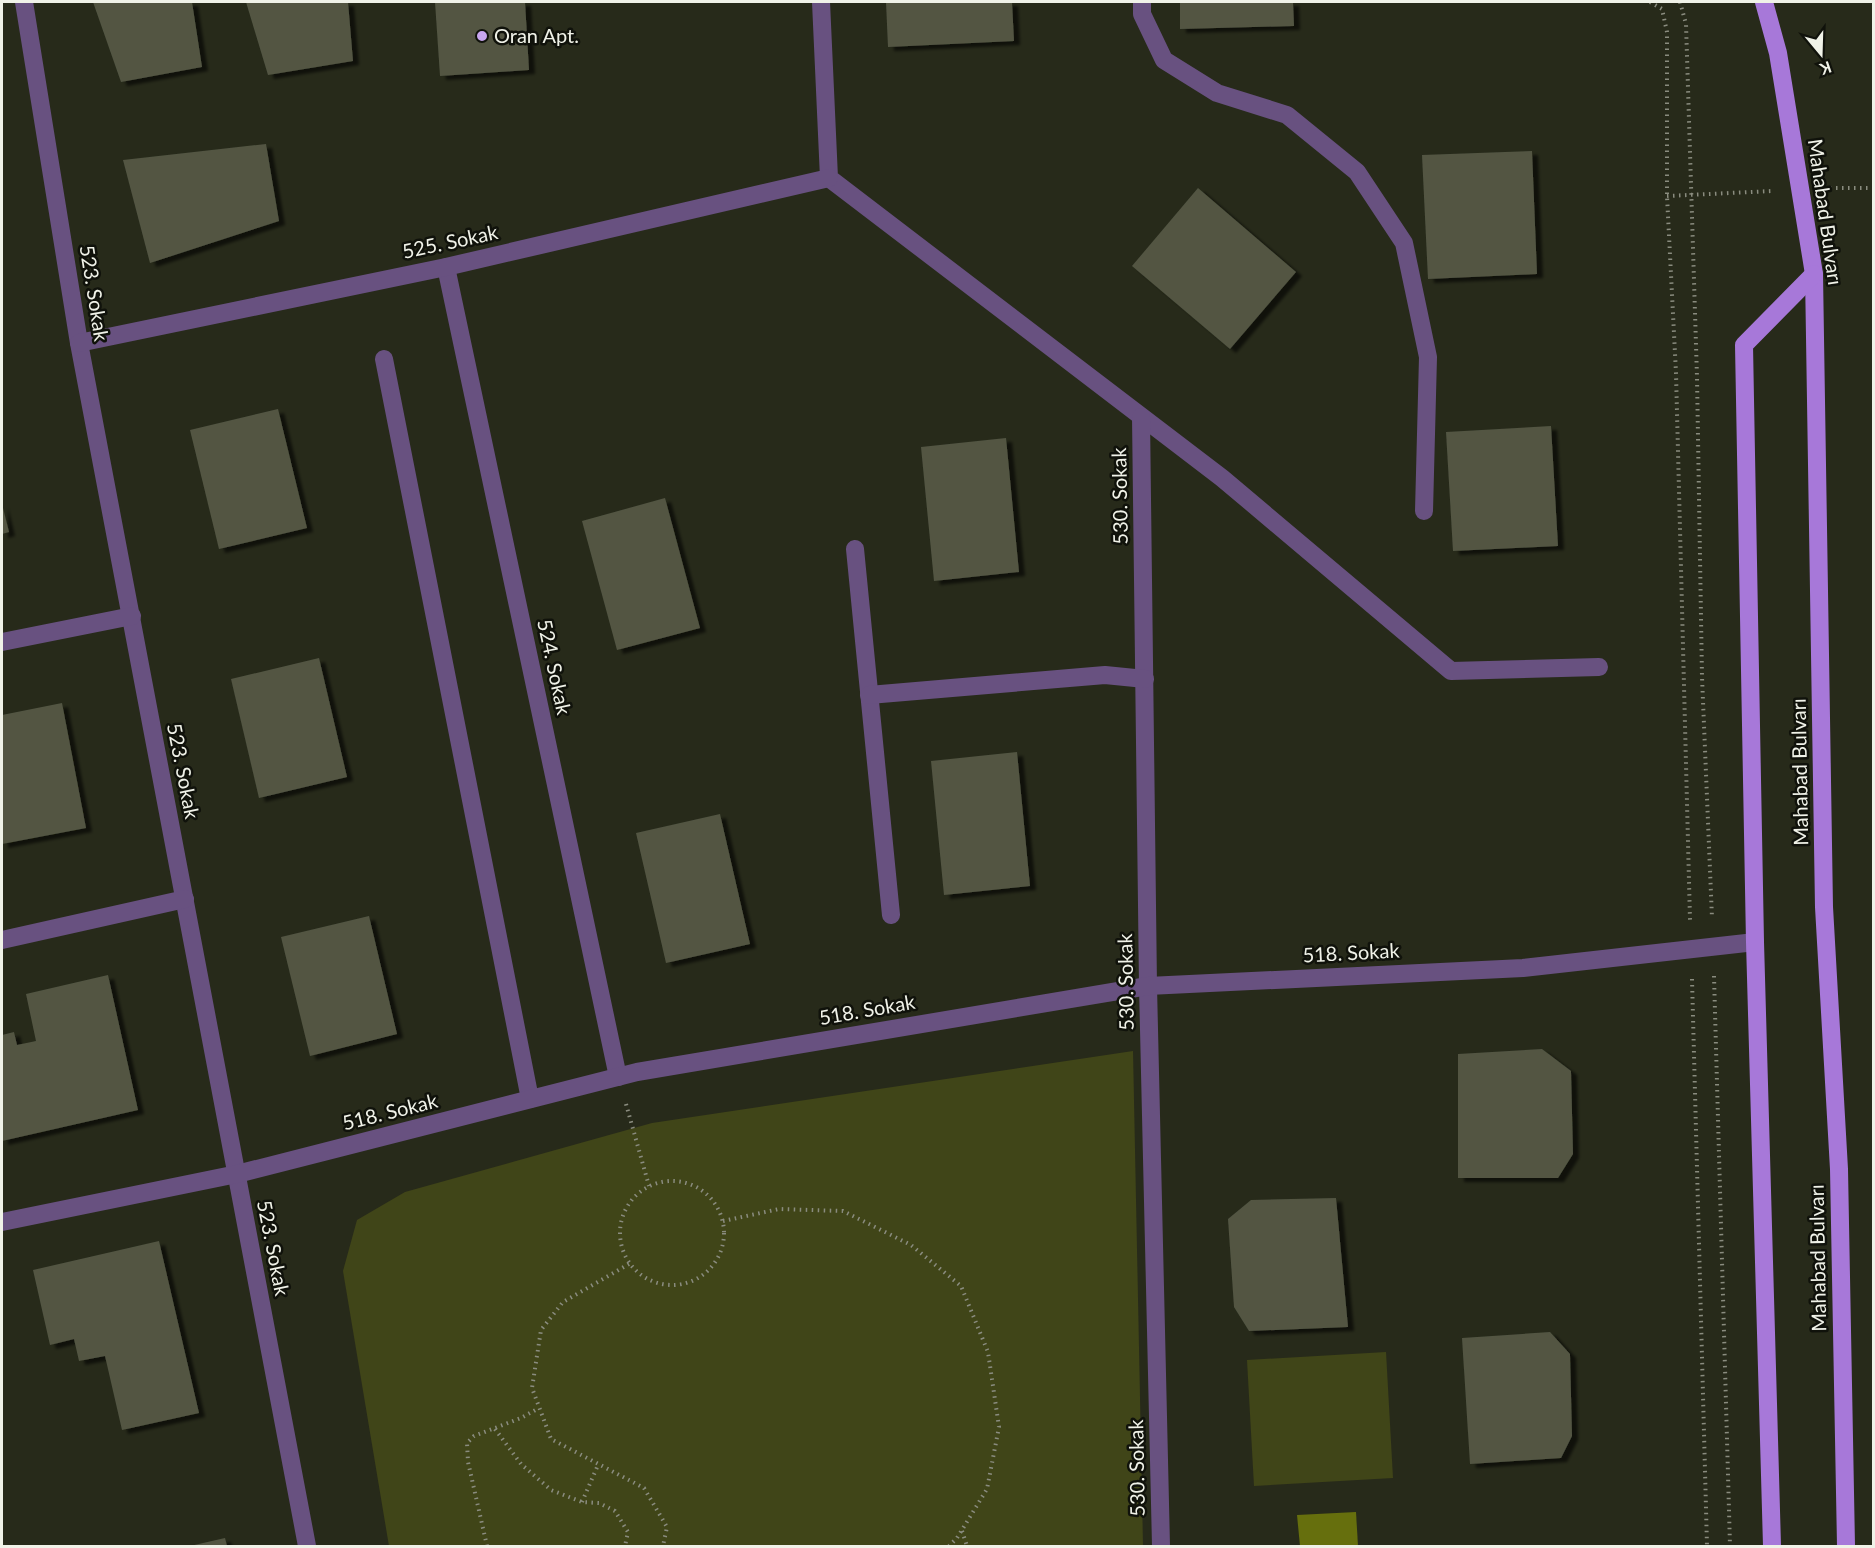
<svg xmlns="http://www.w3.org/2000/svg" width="1875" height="1548" font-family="Lato,sans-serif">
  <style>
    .green { fill: #404518 }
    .water { fill: #666f0d }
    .building { fill: #525543; filter: url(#shadow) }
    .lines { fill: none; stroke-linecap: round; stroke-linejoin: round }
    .path { stroke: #8a8c7f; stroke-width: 4; stroke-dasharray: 1.5 4.5; stroke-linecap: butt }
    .minor { stroke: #685180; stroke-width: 18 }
    .major { stroke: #a778d9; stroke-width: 18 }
    .poi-dot { fill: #c8a6ef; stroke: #10120b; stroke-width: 2 }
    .labels { text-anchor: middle; stroke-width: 5; stroke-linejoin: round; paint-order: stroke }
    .poi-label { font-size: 20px; fill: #f0f2e8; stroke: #10120b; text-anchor: start }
    .street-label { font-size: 20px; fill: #f0f2e8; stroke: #10120b }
  </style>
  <defs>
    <filter id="shadow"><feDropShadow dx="6" dy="4" stdDeviation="1.5" flood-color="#0009"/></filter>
  </defs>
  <rect width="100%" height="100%" fill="#272a1a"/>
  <g class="green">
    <path d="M 1133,1051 L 1143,1546 L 389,1546 L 343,1271 L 357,1220 L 405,1192 L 652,1123 Z"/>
    <path d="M 1386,1352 L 1393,1478 L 1254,1486 L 1247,1360 Z"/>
  </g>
  <path class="water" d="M 1356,1512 L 1358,1546 L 1300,1546 L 1297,1515 Z"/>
  <g class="building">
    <path d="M 93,2 L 192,2 L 202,67 L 121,82 Z"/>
    <path d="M 246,2 L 348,2 L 353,61 L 268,75 Z"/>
    <path d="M 435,2 L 525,2 L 529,70 L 440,76 Z"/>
    <path d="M 886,2 L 1012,2 L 1014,41 L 888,47 Z"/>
    <path d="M 1180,2 L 1293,2 L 1294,26 L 1180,29 Z"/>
    <path d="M 266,144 L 279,221 L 150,263 L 123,160 Z"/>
    <path d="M 1532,151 L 1537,274 L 1428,279 L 1422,155 Z"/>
    <path d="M 1198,188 L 1296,272 L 1230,349 L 1132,266 Z"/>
    <path d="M 278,409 L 307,528 L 219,549 L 190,430 Z"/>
    <path d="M 1551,426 L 1558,546 L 1453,551 L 1446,432 Z"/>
    <path d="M 1006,438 L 1019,572 L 934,581 L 921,447 Z"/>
    <path d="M 665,498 L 700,628 L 617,650 L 582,521 Z"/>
    <path d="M 2,504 L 9,532 L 2,534 Z"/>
    <path d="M 319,658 L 347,777 L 259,798 L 231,679 Z"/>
    <path d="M 62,703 L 86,828 L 2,844 L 2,715 Z"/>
    <path d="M 1017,752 L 1030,886 L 944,895 L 931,761 Z"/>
    <path d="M 720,814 L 750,944 L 666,963 L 636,833 Z"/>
    <path d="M 369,916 L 397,1034 L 310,1056 L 281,937 Z"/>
    <path d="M 108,975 L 138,1110 L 2,1141 L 2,1035 L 14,1032 L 17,1045 L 36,1041 L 26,994 Z"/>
    <path d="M 1542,1049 L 1571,1071 L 1573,1154 L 1558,1178 L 1458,1178 L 1458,1054 Z"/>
    <path d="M 1336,1198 L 1348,1327 L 1249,1331 L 1234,1307 L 1228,1219 L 1251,1200 Z"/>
    <path d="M 159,1241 L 199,1413 L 122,1430 L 105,1356 L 79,1361 L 74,1339 L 50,1345 L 33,1270 Z"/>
    <path d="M 1550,1332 L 1570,1354 L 1572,1436 L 1561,1458 L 1470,1464 L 1462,1338 Z"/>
    <path d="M 225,1538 L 227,1546 L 190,1546 Z"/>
  </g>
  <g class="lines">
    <g class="path">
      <path d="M 1650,2 L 1662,9 L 1667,32 L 1667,196 L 1676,373 L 1690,920"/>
      <path d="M 1680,2 L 1686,24 L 1697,377 L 1702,677 L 1712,918"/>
      <path d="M 1830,188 L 1874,188"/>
      <path d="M 1667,196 L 1772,191"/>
      <path d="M 1714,976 L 1730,1546"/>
      <path d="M 1692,979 L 1707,1546"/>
      <path d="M 626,1104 L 649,1186"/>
      <circle cx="672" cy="1233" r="52"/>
      <path d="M 723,1221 L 779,1209 L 843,1211 L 911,1245 L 961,1286 L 988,1352 L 999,1427 L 987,1489 L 957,1538 L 949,1546"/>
      <path d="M 629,1264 L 563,1302 L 541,1330 L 532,1388 L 551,1439 L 644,1488 L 667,1527 L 663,1546"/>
      <path d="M 495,1429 L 521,1464 L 551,1490 L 582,1502 L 599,1503 L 615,1511 L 628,1532 L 625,1546"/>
      <path d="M 582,1502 L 598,1465"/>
      <path d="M 962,1531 L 967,1546"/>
      <path d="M 487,1546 L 468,1462 L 467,1443 L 474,1436 L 521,1418 L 539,1408"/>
    </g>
    <g class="minor">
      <path d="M 24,2 L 79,343 L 307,1546"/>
      <path d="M 821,2 L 829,178 L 1222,478 L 1451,671 L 1599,667"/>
      <path d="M 1142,2 L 1142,14 L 1164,60 L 1217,93 L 1287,115 L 1357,172 L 1404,243 L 1428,357 L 1424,511"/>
      <path d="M 446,267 L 618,1077"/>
      <path d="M 79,343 L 446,267 L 829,178"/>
      <path d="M 384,359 L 530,1099"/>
      <path d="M 1141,417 L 1148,986 L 1161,1546"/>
      <path d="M 855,549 L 891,915"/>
      <path d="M 2,642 L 132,616"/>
      <path d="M 869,695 L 1105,675 L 1145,679"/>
      <path d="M 2,940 L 185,899"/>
      <path d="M 2,1222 L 237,1174 L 637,1072 L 1148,986 L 1523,968 L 1755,942"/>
    </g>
    <g class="major">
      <path d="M 1764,2 L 1778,53 L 1814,274 L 1824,907 L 1839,1169 L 1846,1546"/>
      <path d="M 1772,1546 L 1755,942 L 1744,345 L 1814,274"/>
    </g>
  </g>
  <circle class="poi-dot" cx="482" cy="36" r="6"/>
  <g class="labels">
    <g class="poi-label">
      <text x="494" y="43">Oran Apt.</text>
    </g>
    <g class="street-label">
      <text transform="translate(1825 212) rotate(82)" y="7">Mahabad Bulvarı</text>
      <text transform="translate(450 242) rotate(-12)" y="7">525. Sokak</text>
      <text transform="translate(94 293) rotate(81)" y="7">523. Sokak</text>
      <text transform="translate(1120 496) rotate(-91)" y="7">530. Sokak</text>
      <text transform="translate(554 667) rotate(78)" y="7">524. Sokak</text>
      <text transform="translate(183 771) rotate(79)" y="7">523. Sokak</text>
      <text transform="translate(1800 772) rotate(-91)" y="7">Mahabad Bulvarı</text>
      <text transform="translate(1351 953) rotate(-3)" y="7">518. Sokak</text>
      <text transform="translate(1126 982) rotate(-91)" y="7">530. Sokak</text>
      <text transform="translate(867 1010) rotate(-10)" y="7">518. Sokak</text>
      <text transform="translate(390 1112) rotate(-14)" y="7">518. Sokak</text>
      <text transform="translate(273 1248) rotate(79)" y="7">523. Sokak</text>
      <text transform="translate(1818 1258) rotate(-91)" y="7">Mahabad Bulvarı</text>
      <text transform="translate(1137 1468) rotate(-91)" y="7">530. Sokak</text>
    </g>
  </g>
  <rect width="1875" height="1548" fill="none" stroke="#f0f2e8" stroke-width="6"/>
  <g transform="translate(1821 54) rotate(161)" stroke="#10120b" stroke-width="4.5" paint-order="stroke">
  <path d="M0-4.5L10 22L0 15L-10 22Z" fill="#f0f2e8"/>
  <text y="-9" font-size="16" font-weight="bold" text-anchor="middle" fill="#f0f2e8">K</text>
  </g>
</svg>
